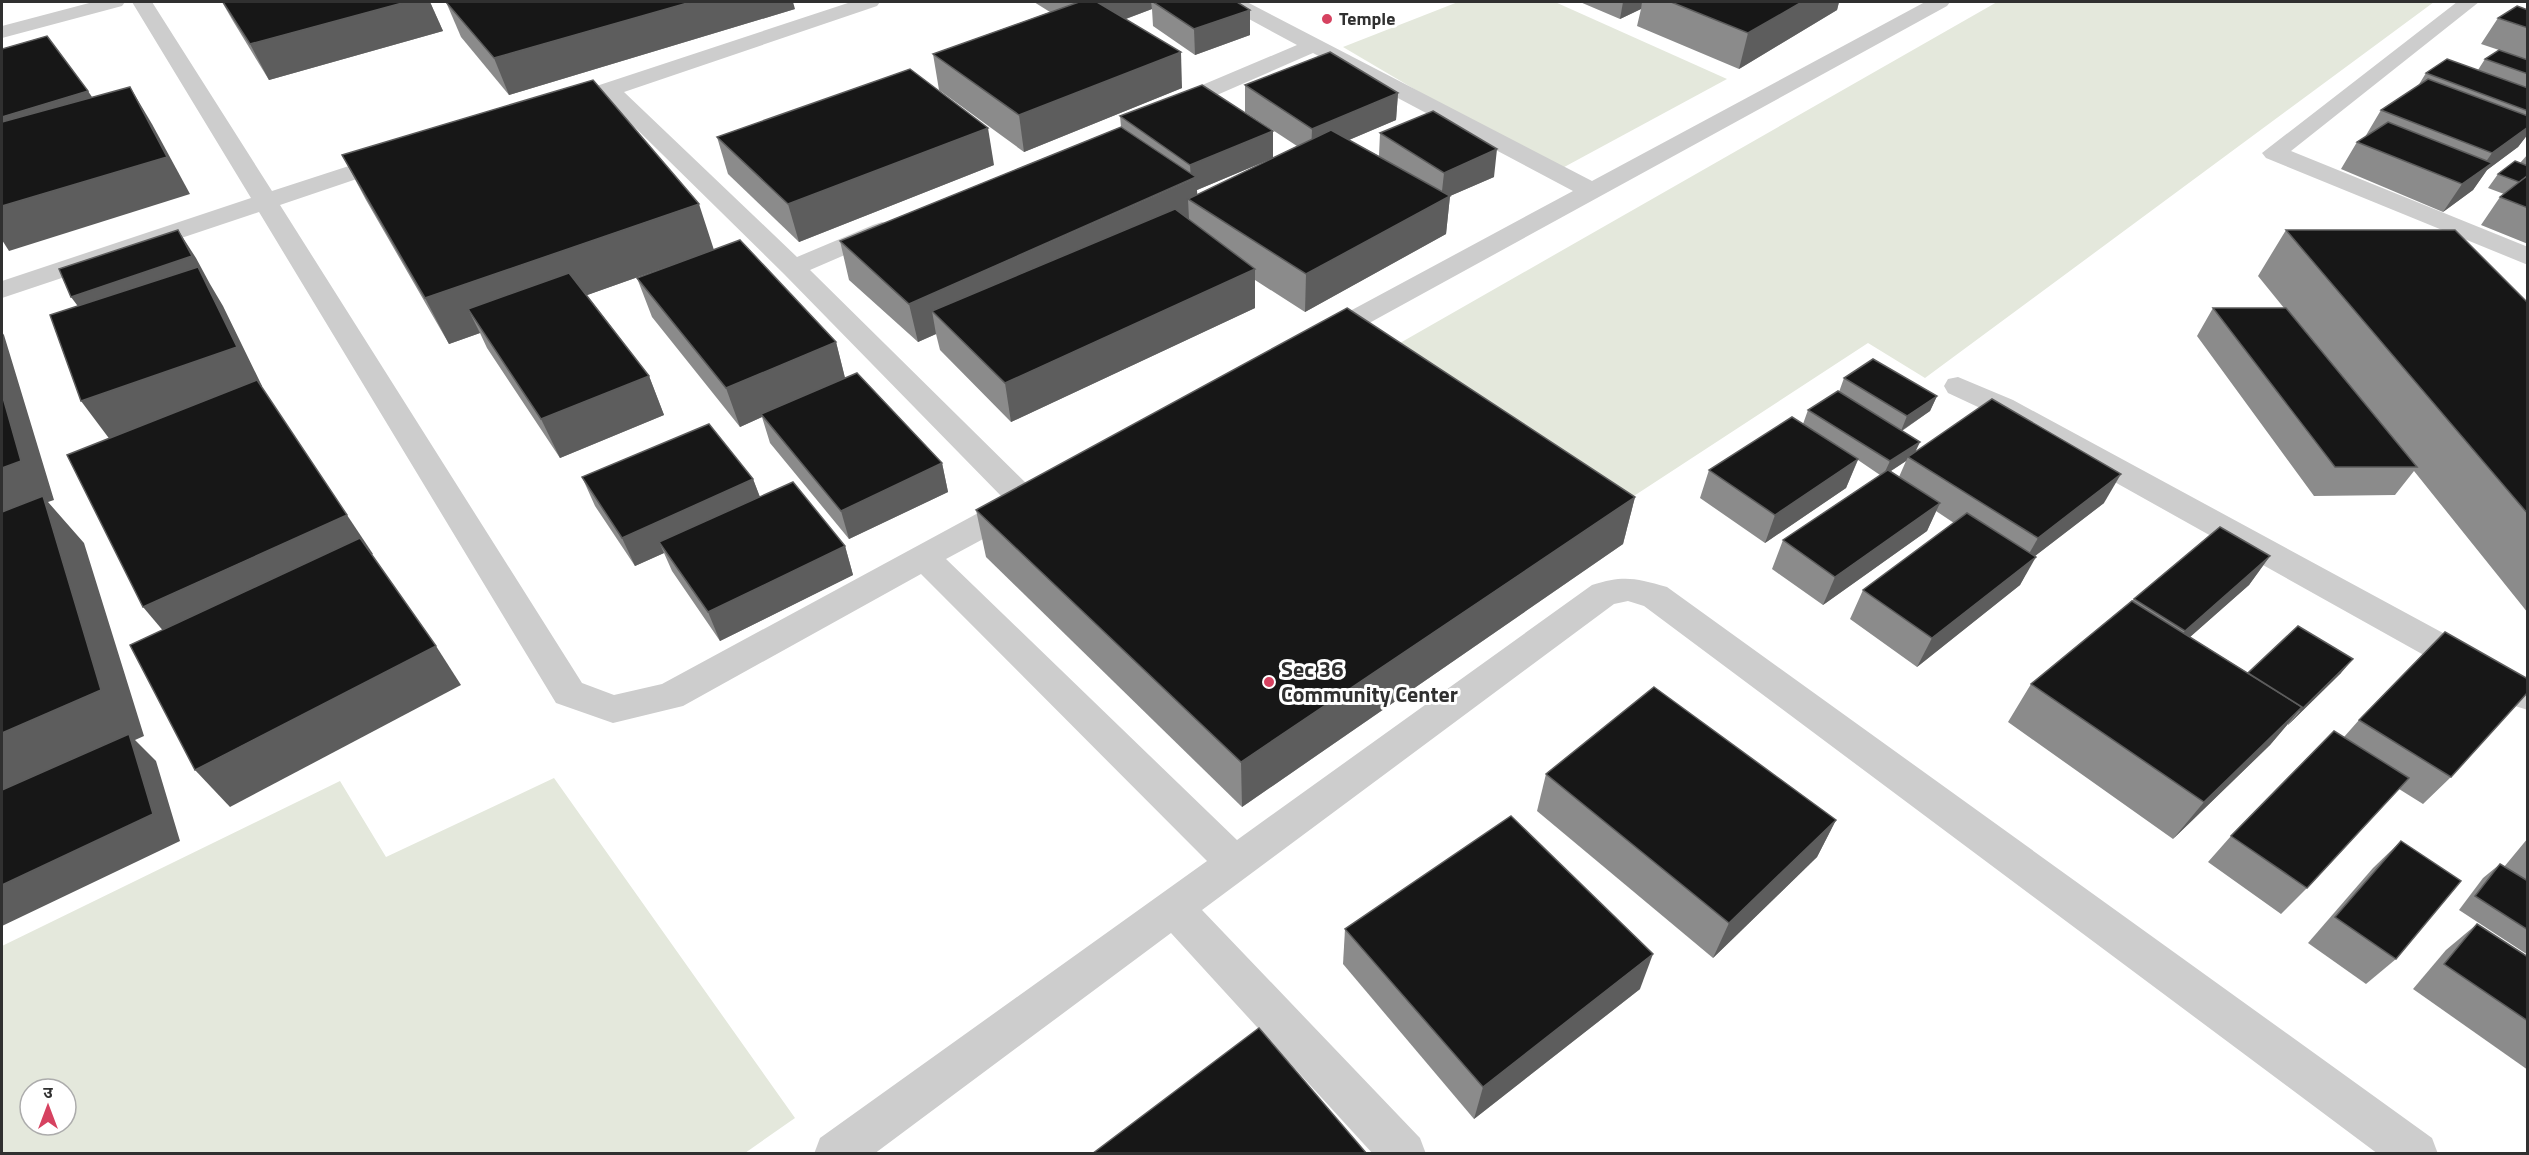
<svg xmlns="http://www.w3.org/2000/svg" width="2529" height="1155" font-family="'Titillium Web','Noto Sans Devanagari',sans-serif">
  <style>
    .green { fill: #e4e8dc; fill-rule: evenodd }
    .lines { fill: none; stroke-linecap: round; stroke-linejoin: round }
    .minor { fill: #cdcdcd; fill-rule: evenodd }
    .tertiary { fill: #cdcdcd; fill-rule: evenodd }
    .wall { fill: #8b8b8b; fill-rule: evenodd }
    .shaded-wall { fill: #5d5d5d }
    .building { fill: #171717; stroke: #5d5d5d; stroke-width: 1.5 }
    .poi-dot { fill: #d64260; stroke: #fff; stroke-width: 2 }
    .labels { text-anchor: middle; stroke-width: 6; stroke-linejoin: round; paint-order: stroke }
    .far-poi-label { font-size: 18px; font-weight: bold; fill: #303030; stroke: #fff; text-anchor: start }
    .poi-label { font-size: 22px; font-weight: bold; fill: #303030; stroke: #fff; text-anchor: start }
  </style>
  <rect width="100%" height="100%" fill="#fff"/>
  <g class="green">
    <path d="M 1458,2 L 1555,2 L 1727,79 L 1555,172 L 1343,47 Z"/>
    <path d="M 1997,2 L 2434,2 L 1925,378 L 1868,343 L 1617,507 L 1386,351 Z"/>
    <path d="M 554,778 L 795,1118 L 745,1153 L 2,1153 L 2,946 L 340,781 L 386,857 ZM 30,1089 L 66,1089 L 66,1125 L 30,1125 Z"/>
  </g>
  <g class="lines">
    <g class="minor">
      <path d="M 132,2 L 152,2 L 272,191 L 395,151 L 404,153 L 407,158 L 404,163 L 280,205 L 582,683 L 614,695 L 662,684 L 1004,499 L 784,274 L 605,98 L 562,112 L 554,110 L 551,105 L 554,100 L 851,2 L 880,2 L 877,6 L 624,92 L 797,257 L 873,225 L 882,222 L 891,225 L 895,230 L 891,235 L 810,270 L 1037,494 L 1042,502 L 1037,510 L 946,559 L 1237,840 L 1592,585 C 1624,575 1635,578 1667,587 L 2432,1138 L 2438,1154 L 2378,1154 L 1644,606 L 1628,601 L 1614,604 L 1202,910 L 1420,1138 L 1426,1154 L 1373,1154 L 1171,933 L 874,1154 L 814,1154 L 820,1138 L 1207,861 L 921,574 L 683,706 L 613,723 L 556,703 L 259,212 L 2,298 L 2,281 L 251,198 Z"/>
      <path d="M 1222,2 L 1247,2 L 1592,181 L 1925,2 L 1950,2 L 1947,6 L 1331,344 L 1321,347 L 1311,344 L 1307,338 L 1311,332 L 1573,191 L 1313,53 L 1178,112 L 1162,112 L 1158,107 L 1162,102 L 1297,45 L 1225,6 Z"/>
      <path d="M 2457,2 L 2479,2 L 2291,151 L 2528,247 L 2528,265 L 2266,158 L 2262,153 Z"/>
      <path d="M 1958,377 L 2013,400 L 2528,679 L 2528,710 L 2515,706 L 1993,414 L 1948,393 L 1944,386 L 1948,379 Z"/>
    </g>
    <path class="tertiary" d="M 93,2 L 125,2 L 122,6 L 2,38 L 2,26 Z"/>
  </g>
  <g class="wall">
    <path d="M 222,2 L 430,2 L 443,31 L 269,80 L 233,21 Z"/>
    <path d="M 446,2 L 795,9 L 509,95 L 461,37 Z"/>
    <path d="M 1034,2 L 1237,2 L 1250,10 L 1250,35 L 1195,55 L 1153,26 L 1152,9 L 1126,19 L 1182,88 L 1024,152 L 939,90 L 933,54 L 1050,12 Z"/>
    <path d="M 1580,2 L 1839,2 L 1837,10 L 1739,69 L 1637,26 L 1641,9 L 1620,19 Z"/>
    <path d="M 2528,10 L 2528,134 L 2518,147 L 2487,170 L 2473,190 L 2443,212 L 2341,169 L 2357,142 L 2365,137 L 2381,110 L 2418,86 L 2426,73 L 2478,70 L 2485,59 L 2499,50 L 2481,44 L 2498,18 Z"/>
    <path d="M 1245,85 L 1398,93 L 1396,120 L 1349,140 L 1379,156 L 1380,133 L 1494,177 L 1450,196 L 1446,234 L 1305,312 L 1255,280 L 1255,308 L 1011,422 L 940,350 L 936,334 L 918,342 L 849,280 L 840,241 L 1121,127 L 1120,116 L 1273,158 L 1297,146 L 1245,112 ZM 1273,158 L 1197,195 L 1197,190 Z"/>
    <path d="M 717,137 L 994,165 L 799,242 L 728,174 Z"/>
    <path d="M 2528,154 L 2528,244 L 2481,225 L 2500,197 L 2504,194 L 2488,188 L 2498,174 L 2520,163 Z"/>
    <path d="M 342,155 L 714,250 L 836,342 L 845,378 L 942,463 L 948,492 L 849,539 L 770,443 L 762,417 L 740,427 L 652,317 L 637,278 L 706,253 L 587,295 L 649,376 L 664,415 L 560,458 L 487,348 L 480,333 L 449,344 L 366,200 Z"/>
    <path d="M 2286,230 L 2528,303 L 2528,613 L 2414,471 L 2395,495 L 2314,496 L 2197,336 L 2213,308 L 2284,308 L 2258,276 Z"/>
    <path d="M 1844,378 L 1937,396 L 1930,411 L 1902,431 L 1915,452 L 2104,503 L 2035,556 L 2020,585 L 1917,667 L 1850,619 L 1863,590 L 1954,523 L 1936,511 L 1927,531 L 1823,605 L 1772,569 L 1783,540 L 1880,475 L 1858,460 L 1846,488 L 1765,543 L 1700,498 L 1709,470 L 1803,424 L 1808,410 L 1839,392 ZM 1906,461 L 1899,477 L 1891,471 Z"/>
    <path d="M 582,477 L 753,479 L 760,497 L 845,546 L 853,575 L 720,641 L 672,571 L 664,553 L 635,566 L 595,506 Z"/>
    <path d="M 1635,497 L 1623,544 L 1242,807 L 986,557 L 976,510 Z"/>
    <path d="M 2270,556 L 2249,585 L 2190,637 L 2248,673 L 2341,673 L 2288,725 L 2288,724 L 2270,745 L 2173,839 L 2008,722 L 2031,684 L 2134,599 Z"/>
    <path d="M 2359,720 L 2451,777 L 2423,804 L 2399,789 L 2307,888 L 2281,914 L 2208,862 L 2231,836 L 2344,737 Z"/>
    <path d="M 1546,774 L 1836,820 L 1817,857 L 1713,958 L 1537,811 Z"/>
    <path d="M 2528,838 L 2528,955 L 2459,910 L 2483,878 L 2500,864 L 2504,867 Z"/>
    <path d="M 2401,841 L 2396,959 L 2366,984 L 2308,943 L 2373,868 Z"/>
    <path d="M 2477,924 L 2528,957 L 2528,1070 L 2413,989 L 2446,950 Z"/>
    <path d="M 1345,929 L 1640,989 L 1474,1119 L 1343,964 Z"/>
  </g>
  <g class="shaded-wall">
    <path d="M 406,2 L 430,2 L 443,31 L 269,80 L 250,44 Z"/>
    <path d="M 691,2 L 793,2 L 795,9 L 509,95 L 494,58 Z"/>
    <path d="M 1100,2 L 1151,2 L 1152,9 L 1085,34 L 1083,8 Z"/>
    <path d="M 1623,2 L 1642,2 L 1641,9 L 1620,19 Z"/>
    <path d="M 1802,2 L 1839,2 L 1837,10 L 1739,69 L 1748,33 Z"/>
    <path d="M 1250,10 L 1250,35 L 1195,55 L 1194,29 Z"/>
    <path d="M 1181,52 L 1182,88 L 1024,152 L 1019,115 Z"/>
    <path d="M 130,87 L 152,124 L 190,194 L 9,251 L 2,240 L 2,206 Z"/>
    <path d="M 88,91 L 112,127 L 2,163 L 2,117 Z"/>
    <path d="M 1398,93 L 1396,120 L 1311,156 L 1312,129 Z"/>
    <path d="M 2528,126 L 2528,134 L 2518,147 L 2487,170 L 2473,190 L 2443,212 L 2462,184 L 2478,173 L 2492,153 Z"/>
    <path d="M 988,128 L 994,165 L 799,242 L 788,204 Z"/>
    <path d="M 1273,131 L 1273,158 L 1197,190 L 1198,205 L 1188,199 L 1189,219 L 932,311 L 936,334 L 918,342 L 909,304 L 1191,180 L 1190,165 Z"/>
    <path d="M 1497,149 L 1494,177 L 1450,196 L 1446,234 L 1305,312 L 1306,274 L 1441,200 L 1444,173 Z"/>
    <path d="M 699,204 L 714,250 L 483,332 L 468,309 L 480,333 L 449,344 L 425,298 Z"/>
    <path d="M 178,230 L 196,258 L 210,284 L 223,306 L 262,386 L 111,441 L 81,401 L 92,325 L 71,297 Z"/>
    <path d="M 1255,269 L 1255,308 L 1011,422 L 1005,383 Z"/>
    <path d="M 2,332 L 4,335 L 54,500 L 48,502 L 84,543 L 144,736 L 135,740 L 156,761 L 180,841 L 2,926 Z"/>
    <path d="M 836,342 L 846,382 L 761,414 L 762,417 L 740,427 L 726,388 Z"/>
    <path d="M 649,376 L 664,415 L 560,458 L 541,419 Z"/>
    <path d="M 1937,396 L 1930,411 L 1901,431 L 1907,416 Z"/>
    <path d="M 1920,442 L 1913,457 L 1908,457 L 1906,461 L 1883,476 L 1890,461 Z"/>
    <path d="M 1858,459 L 1846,488 L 1765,543 L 1775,515 Z"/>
    <path d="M 942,463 L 948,492 L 849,539 L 841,511 Z"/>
    <path d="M 2121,474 L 2104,503 L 2022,566 L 2038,538 Z"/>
    <path d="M 753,479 L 764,508 L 659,542 L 664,553 L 635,566 L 622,538 Z"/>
    <path d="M 1635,497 L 1623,544 L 1242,807 L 1241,762 Z"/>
    <path d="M 1940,503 L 1927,531 L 1823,605 L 1835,577 Z"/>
    <path d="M 347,515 L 373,554 L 176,646 L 143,607 Z"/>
    <path d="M 845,546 L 853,575 L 720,641 L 708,612 Z"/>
    <path d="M 2270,556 L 2249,585 L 2165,659 L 2185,631 Z"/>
    <path d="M 2036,557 L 2020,585 L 1917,667 L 1932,638 Z"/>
    <path d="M 436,646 L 461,685 L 230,807 L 195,770 Z"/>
    <path d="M 2353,659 L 2341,673 L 2288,725 L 2301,710 Z"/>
    <path d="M 2302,707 L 2270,745 L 2173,839 L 2204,802 Z"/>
    <path d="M 1836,820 L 1817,857 L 1713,958 L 1729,923 Z"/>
    <path d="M 1653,954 L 1640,989 L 1474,1119 L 1483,1087 Z"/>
  </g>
  <g class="building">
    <path d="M 223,2 L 406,2 L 250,44 Z"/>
    <path d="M 446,2 L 691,2 L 494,58 Z"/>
    <path d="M 1079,2 L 1097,2 L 1181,52 L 1019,115 L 933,54 Z"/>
    <path d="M 1153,2 L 1237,2 L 1250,10 L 1194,29 Z"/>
    <path d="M 1671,2 L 1802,2 L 1748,33 Z"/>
    <path d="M 2517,6 L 2528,10 L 2528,28 L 2498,18 Z"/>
    <path d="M 47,36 L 88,91 L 2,117 L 2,49 Z"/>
    <path d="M 2499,50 L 2528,60 L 2528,74 L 2485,59 Z"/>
    <path d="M 1330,52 L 1398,93 L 1312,129 L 1245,85 Z"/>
    <path d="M 2447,59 L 2528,88 L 2528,111 L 2426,73 Z"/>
    <path d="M 910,69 L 988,128 L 788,204 L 717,137 Z"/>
    <path d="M 2428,79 L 2528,116 L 2528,127 L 2492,153 L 2381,110 Z"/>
    <path d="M 593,80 L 699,204 L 425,298 L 342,155 Z"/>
    <path d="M 1202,85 L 1273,131 L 1190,165 L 1120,116 Z"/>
    <path d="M 130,87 L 167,157 L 2,206 L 2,122 Z"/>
    <path d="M 1433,111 L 1497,149 L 1444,173 L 1380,133 Z"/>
    <path d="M 2388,122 L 2492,163 L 2462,184 L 2357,142 Z"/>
    <path d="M 1121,127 L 1196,177 L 909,304 L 840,241 Z"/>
    <path d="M 1331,130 L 1450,196 L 1306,274 L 1188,199 Z"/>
    <path d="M 2515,161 L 2528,166 L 2528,176 L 2519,182 L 2498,174 Z"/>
    <path d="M 2527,176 L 2528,208 L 2500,197 Z"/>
    <path d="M 1175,209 L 1255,269 L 1005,383 L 932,311 Z"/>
    <path d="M 178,230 L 192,256 L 71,297 L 59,269 Z"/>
    <path d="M 2286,230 L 2455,230 L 2528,303 L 2528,514 Z"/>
    <path d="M 740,240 L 836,342 L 726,388 L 637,278 Z"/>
    <path d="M 198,267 L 237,347 L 81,401 L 50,315 Z"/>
    <path d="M 569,273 L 649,376 L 541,419 L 468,309 Z"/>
    <path d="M 1347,308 L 1635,497 L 1241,762 L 976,510 Z"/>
    <path d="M 2213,308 L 2286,308 L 2417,467 L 2335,467 Z"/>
    <path d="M 1873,359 L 1937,396 L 1907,416 L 1844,378 Z"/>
    <path d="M 857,373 L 942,463 L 841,511 L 761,414 Z"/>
    <path d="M 257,380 L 347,515 L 143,607 L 67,455 Z"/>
    <path d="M 1838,391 L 1920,442 L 1890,461 L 1808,410 Z"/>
    <path d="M 2,394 L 21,461 L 2,468 Z"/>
    <path d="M 1992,399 L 2121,474 L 2038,538 L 1908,457 Z"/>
    <path d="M 1792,417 L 1858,459 L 1775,515 L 1709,470 Z"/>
    <path d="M 709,424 L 753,479 L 622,538 L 582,477 Z"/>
    <path d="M 1888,470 L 1940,503 L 1835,577 L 1783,540 Z"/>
    <path d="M 793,482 L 845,546 L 708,612 L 659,542 Z"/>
    <path d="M 43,496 L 101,690 L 2,733 L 2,512 Z"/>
    <path d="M 1967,513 L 2036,557 L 1932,638 L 1863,590 Z"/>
    <path d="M 2220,527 L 2270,556 L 2185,631 L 2134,599 Z"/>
    <path d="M 360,538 L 436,646 L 195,770 L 130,645 Z"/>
    <path d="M 2132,601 L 2302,707 L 2204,802 L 2031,684 Z"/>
    <path d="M 2298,626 L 2353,659 L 2301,710 L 2300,710 L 2302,707 L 2248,673 Z"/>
    <path d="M 2445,632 L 2528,679 L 2528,692 L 2451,777 L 2359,720 Z"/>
    <path d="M 1654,687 L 1836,820 L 1729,923 L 1546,774 Z"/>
    <path d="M 2334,731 L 2409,778 L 2307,888 L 2231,836 Z"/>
    <path d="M 129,734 L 153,814 L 2,885 L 2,790 Z"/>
    <path d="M 1511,816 L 1653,954 L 1483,1087 L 1345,929 Z"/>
    <path d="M 2401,841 L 2461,881 L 2396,959 L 2335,917 Z"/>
    <path d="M 2500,864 L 2528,881 L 2528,930 L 2475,896 Z"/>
    <path d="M 2477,924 L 2528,957 L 2528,1021 L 2444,964 Z"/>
    <path d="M 1259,1028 L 1367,1154 L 1092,1154 Z"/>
  </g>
  <g class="poi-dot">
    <circle cx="1327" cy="19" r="6"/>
    <circle cx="1269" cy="682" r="6"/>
  </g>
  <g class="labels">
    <g class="far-poi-label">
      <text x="1339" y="25">Temple</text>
    </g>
    <g class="poi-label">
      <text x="1281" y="677">Sec 36<tspan x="1281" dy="25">Community Center</tspan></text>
    </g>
  </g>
  <rect width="2529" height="1155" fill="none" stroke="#303030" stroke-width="6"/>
  <g transform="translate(48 1107)"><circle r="28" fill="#ffffff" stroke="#acacac" stroke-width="1.5"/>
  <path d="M0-4.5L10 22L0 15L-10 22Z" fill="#d64260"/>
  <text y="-9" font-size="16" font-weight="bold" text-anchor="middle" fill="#303030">उ</text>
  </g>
</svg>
